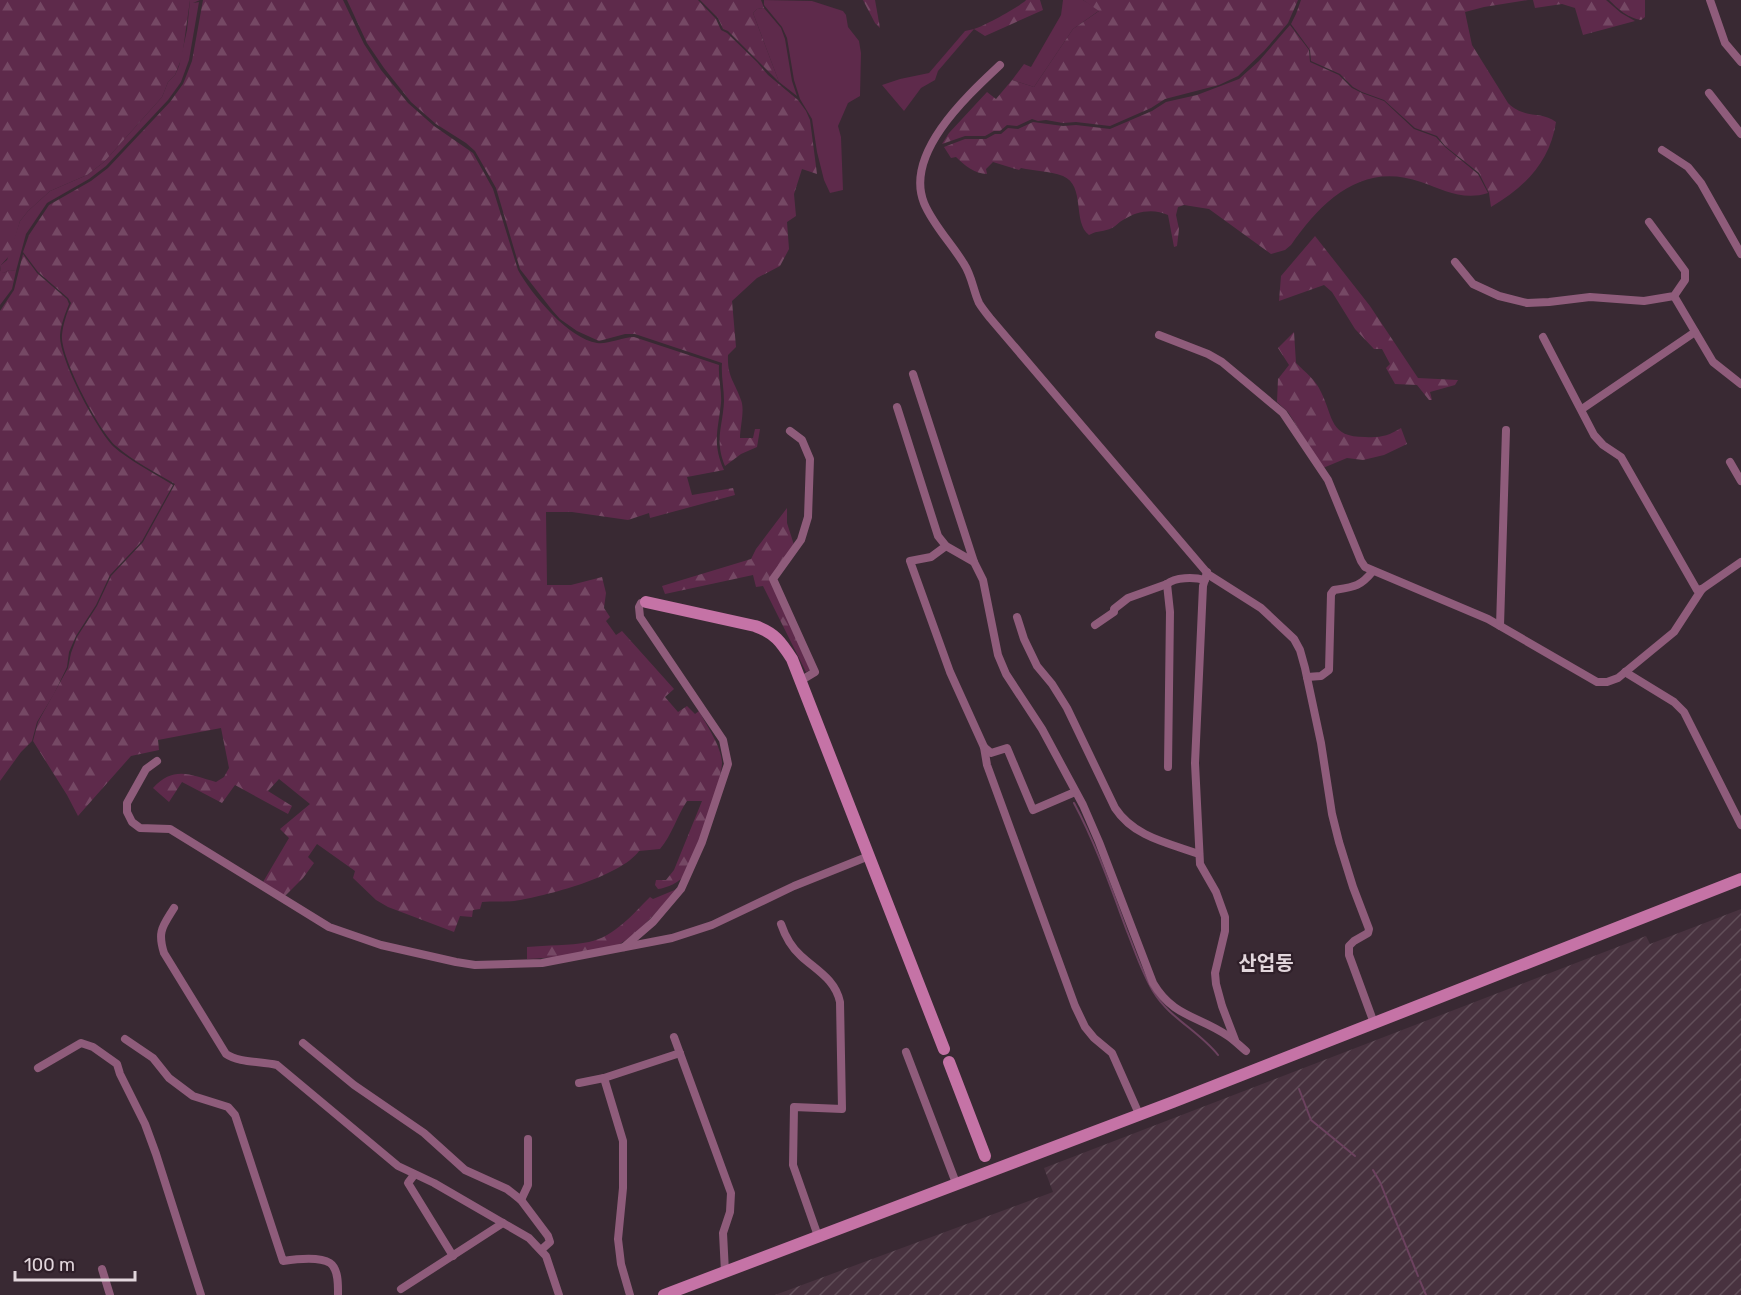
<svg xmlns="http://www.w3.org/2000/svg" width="1741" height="1295" font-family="Rubik,'Noto Sans KR',sans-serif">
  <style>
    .industrial { fill: url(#industrial-furrows) }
    .grass { fill: #5e2a4b }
    .forest { fill: url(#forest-firs) }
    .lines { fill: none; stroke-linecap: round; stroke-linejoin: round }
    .stream { stroke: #6c425f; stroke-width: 2 }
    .street { stroke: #8f5c7b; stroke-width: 8 }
    .secondary { stroke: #c573a6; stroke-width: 12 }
    .labels { text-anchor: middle; stroke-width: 4.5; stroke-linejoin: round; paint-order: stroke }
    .quarter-label { font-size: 20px; font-weight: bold; fill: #e2d6dc; stroke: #2f1f29 }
  </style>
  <defs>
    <pattern id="industrial-furrows" width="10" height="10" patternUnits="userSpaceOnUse" patternTransform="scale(1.5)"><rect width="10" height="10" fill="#48323f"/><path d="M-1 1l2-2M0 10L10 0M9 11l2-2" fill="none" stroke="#624f5a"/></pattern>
    <pattern id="forest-firs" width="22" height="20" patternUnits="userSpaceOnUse" patternTransform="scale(1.5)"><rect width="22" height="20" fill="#5e2a4b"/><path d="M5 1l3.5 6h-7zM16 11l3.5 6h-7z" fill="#754864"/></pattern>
  </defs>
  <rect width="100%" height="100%" fill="#392933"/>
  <path class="industrial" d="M 1741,909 L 1741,1295 L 775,1295 L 1053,1192 L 1044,1168 L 1646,936 L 1650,944 Z"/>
  <g class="grass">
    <path d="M 190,0 L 200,0 L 193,3 L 199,2 L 189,60 L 181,82 L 168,100 L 106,166 L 89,179 L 47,203 L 26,234 L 16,271 L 9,270 L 4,273 L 0,272 L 1,265 L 7,260 L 20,221 L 28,211 L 50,191 L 87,175 L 104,162 L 162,97 L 168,82 L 175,75 L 179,66 L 187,30 Z"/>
    <path d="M 764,0 L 812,1 L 843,11 L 846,15 L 848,27 L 859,41 L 861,53 L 860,96 L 848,103 L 838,126 L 841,137 L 843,190 L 830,193 L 824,180 L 817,152 L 812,119 L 800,99 L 794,80 L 787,38 L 782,27 L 764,5 Z"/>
    <path d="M 1063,0 L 1083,0 L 1100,10 L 1073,29 L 1034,87 L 1012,80 L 1024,64 L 1031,67 L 1061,15 Z"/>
    <path d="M 764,8 L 781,28 L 785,39 L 792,81 L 797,96 L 779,82 L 753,13 L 757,9 Z"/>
    <path d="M 974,29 L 938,71 L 935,80 L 921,88 L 904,111 L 882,85 L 900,79 L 929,73 L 965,31 Z"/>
  </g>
  <g class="forest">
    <path d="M 0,0 L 190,0 L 182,57 L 175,75 L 168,82 L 162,97 L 104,162 L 87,175 L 50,191 L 28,211 L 20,221 L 10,255 L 1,265 L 0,271 L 4,273 L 9,270 L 16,271 L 12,289 L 0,305 Z"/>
    <path d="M 203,0 L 343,0 L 364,44 L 381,70 L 408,103 L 434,126 L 473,153 L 493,189 L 518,270 C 531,294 569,339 597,343 C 606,345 623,337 634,337 L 719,365 C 718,378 722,391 721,403 C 718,431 712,443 724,470 L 687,477 L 692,495 L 733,488 L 735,495 L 650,518 L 649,513 L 628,520 L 572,512 L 546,512 L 547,585 L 571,585 L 602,577 L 606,593 L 604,608 L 610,617 L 606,621 L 616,635 L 622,631 L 674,689 L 665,697 L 678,712 L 687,706 L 695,714 L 699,711 C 707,726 721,746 722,762 C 722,781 697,857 686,874 C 680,882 667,888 658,889 L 655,885 L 656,880 L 666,880 L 674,870 L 702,801 L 687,801 C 677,816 672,835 660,849 L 639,851 C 620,877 546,896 514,901 C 504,902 492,901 482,902 L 480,909 L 473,910 L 472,917 L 460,916 L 454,932 L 388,907 L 376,900 L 353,878 L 355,871 L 317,844 L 308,857 L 314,863 L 303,878 L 285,896 L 263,882 L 289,838 L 280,829 L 310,804 L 279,779 L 268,791 L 292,806 L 288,814 L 235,785 L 222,803 L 182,782 L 169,802 L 153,788 C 174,765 191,775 216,782 L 224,777 L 229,768 L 221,728 L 158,740 L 159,750 L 131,756 L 78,816 L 67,795 L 33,741 L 38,722 L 68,668 L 71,653 L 77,637 L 97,606 L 111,576 L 143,542 L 175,484 C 156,473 133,461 116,446 C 99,431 60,357 62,335 C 63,324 67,313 71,303 L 68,298 L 38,272 L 23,252 L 29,235 L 49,205 L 91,181 L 108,168 L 170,102 L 183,84 L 192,61 Z"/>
    <path d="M 347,0 L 698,0 L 716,19 L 721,30 L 727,33 L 757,62 L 768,75 L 798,100 L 806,111 L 810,120 L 817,174 L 802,169 L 794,194 L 796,216 L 787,222 L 789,249 L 780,266 L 757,278 L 732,301 L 736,347 L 728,355 C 727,377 735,382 741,400 C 745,410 740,427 740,438 L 753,438 L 755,429 L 760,429 L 757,447 L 741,454 L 725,466 C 714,440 723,426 724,401 C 724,388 721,376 722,363 L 635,334 L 625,334 L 599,341 L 577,331 L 560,319 L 552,310 L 520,269 L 496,188 L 475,151 L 466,143 L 436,124 L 411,102 L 384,68 L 367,43 Z"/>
    <path d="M 700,0 L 761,0 L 764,8 L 757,9 L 753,13 L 779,82 L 728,31 L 723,29 L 718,18 Z"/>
    <path d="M 863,0 L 875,0 L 880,28 L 875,23 Z"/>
    <path d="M 1026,0 L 1040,0 L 1043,10 L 985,36 L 974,29 C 981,28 1021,6 1026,0 Z"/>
    <path d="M 1083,0 L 1298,0 L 1288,23 L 1264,51 L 1238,76 L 1219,85 L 1165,99 L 1151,108 L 1110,126 L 1076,122 L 1063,123 L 1046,120 L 1038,121 L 1032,119 L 1017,126 L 1007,125 L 1000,131 L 994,131 L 985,136 L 965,136 L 942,144 L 949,133 L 987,92 L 996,99 L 1012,80 L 1034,87 L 1073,29 L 1099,11 Z"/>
    <path d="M 1301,0 L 1528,0 L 1484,7 L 1465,12 L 1472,45 L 1508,103 C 1525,120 1541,110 1556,122 C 1550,162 1524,188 1491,207 L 1489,193 L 1479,173 L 1445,146 L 1437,136 L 1415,128 L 1384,100 L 1362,92 L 1353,87 L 1340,74 L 1311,61 L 1310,50 L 1291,24 L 1296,14 Z"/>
    <path d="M 1533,0 L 1606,0 L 1621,13 L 1635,21 L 1583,35 L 1575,8 L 1562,4 L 1535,8 Z"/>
    <path d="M 1609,0 L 1645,0 L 1645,17 L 1641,20 C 1628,18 1618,9 1609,0 Z"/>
    <path d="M 1290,25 L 1309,50 L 1310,62 L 1339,75 L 1352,88 L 1362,93 L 1384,101 L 1414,129 L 1436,137 L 1445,147 L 1478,174 L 1488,193 C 1463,201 1444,190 1421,182 C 1363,161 1322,200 1291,245 L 1285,250 L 1271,254 L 1209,209 L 1184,205 L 1178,207 L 1176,215 L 1179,229 L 1177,246 L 1174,247 L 1168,215 C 1154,208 1136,211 1123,220 C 1119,222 1116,226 1112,228 C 1104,232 1098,230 1089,235 C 1072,222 1086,186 1063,176 C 1049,171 1034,171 1021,168 L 1019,170 L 993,162 L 986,169 L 987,174 C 975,174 964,165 956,157 L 951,158 L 944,147 L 965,139 L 986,139 L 995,134 L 1001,134 L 1008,128 L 1018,129 L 1033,122 L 1063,126 L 1076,125 L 1110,129 L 1152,111 L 1166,102 L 1197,95 L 1239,79 L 1259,61 Z"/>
    <path d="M 1315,236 L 1370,306 L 1418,378 L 1458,380 L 1455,385 L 1430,392 L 1432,400 L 1429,400 L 1417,385 L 1395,384 L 1386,368 L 1390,364 L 1382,349 L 1374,349 L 1355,329 L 1332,292 L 1324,285 L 1279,301 L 1281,276 Z"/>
    <path d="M 23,254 L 37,273 L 67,299 L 69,304 C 65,314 61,324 60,335 C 59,359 97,430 114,447 C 127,459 157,475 173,485 L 142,541 L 110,575 L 96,605 L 76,636 L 69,652 L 67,667 L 54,694 L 37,722 L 32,741 L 21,752 L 0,781 L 0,311 L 14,290 Z"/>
    <path d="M 1294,332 L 1296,363 C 1305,372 1316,380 1321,392 C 1334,418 1329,437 1365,437 C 1380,438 1388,436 1401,428 L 1407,444 L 1384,455 L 1363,460 L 1347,458 L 1323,468 L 1288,412 L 1277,402 L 1278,379 L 1289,365 L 1278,348 Z"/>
    <path d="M 787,508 L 787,523 L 794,545 L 771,578 L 810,670 L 806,672 L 763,586 L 756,587 L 753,575 L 665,594 L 662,586 L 751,559 L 756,549 Z"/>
    <path d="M 677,889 C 661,907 644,928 623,942 C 605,954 550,958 527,959 L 527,947 C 547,945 569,946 589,942 C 614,937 633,914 650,897 L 653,899 Z"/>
  </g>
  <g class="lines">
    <g class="stream">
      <path d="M 1074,803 C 1096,844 1111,888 1127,931 C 1135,951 1142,973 1153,991 C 1169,1018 1199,1031 1218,1055"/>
      <path d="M 1299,1089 L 1311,1120 L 1355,1156"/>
      <path d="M 1373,1170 L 1380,1182 L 1418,1276"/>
      <path d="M 1420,1281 L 1426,1295"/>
    </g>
    <g class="street">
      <path d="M 1710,0 L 1725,43 L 1741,62"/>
      <path d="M 1000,65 C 968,95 904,153 924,203 C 933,225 952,244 964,264 C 972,276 973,290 979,303 C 982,308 986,313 990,318 L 1209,575 L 1261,608 L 1294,639 L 1300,650 L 1305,668 L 1321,743 L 1332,814 L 1339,842 L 1353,887 L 1369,929 L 1368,933 L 1354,941 L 1349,946 L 1349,955 L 1374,1023"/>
      <path d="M 1709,93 L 1741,134"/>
      <path d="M 1662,150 L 1688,167 L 1701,183 L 1741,254"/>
      <path d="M 1455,262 L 1473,284 L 1499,296 L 1527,303 L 1549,302 L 1590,297 L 1644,301 L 1674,296 L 1685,280 L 1685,271 L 1649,222"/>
      <path d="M 1674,296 L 1713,362 L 1741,384"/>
      <path d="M 1159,335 L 1208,354 L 1222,362 L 1283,413 L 1328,480 L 1361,561 L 1365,567 L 1488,619 L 1597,682 L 1607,682 L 1618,678 L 1674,632 L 1702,589 L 1741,562"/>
      <path d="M 1543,337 L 1594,435 L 1603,445 L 1621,457 L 1697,590 L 1702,589"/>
      <path d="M 913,374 L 974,562"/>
      <path d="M 897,407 L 938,536 L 946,546 L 974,562 L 983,580 L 998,655 L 1006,674 L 1042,729 L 1083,805 L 1099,842 L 1153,983 C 1173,1017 1199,1016 1228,1036 C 1234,1040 1240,1046 1246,1051"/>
      <path d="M 1582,409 L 1695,332"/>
      <path d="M 790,431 L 802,440 L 810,459 L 808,517 L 801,540 L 773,579 L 815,672 L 800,681"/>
      <path d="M 1730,462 L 1741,481"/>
      <path d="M 946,546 L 931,557 L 910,561 L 950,672 L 984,747 L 987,765 L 1075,1006 L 1085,1027 L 1094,1038 L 1112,1053 L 1139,1114"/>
      <path d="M 1207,572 L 1203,586 L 1195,763 L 1200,864 L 1216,892 L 1225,917 L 1225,931 L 1215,973 L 1216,984 L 1222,1006 L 1235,1040"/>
      <path d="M 1167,584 L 1170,612 L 1168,767"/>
      <path d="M 1017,617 L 1024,639 L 1037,666 L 1052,684 L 1067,708 L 1115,808 C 1134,837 1168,843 1199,854"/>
      <path d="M 1095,625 L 1114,612 L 1114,609 L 1128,598 L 1167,584 C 1175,577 1194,577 1205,580"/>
      <path d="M 1500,626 L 1506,430"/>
      <path d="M 1625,672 L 1674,702 L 1684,712 L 1741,825"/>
      <path d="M 1307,677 L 1321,676 L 1329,670 L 1331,594 L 1334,590 C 1354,587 1360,587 1373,571"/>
      <path d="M 984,747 L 991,753 L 1007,748 L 1033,810 L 1075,792"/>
      <path d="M 157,761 L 146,769 L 127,803 L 127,812 L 132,822 L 140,828 L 170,829 L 329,927 L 381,945 L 456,962 L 475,965 L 542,963 L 672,938 L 712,925 L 794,886 L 869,856"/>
      <path d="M 174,908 C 163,926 157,931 164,953 L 226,1054 C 239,1063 261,1061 277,1065 L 398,1166 L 434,1183 L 529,1238 L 546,1256 L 559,1295"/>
      <path d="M 781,924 C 785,936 791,947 801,956 C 816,970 835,979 840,1002 L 842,1109 L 794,1107 L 793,1165 L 818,1236"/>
      <path d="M 624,947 L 653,922 L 681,889 L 702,842 L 728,764 L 723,740 L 640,617 L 639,607 L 641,603 L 646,602"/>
      <path d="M 674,1037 L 731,1193 L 730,1212 L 723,1233 L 725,1272"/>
      <path d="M 125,1039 L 153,1058 L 169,1078 L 193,1096 L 228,1107 L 235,1115 L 283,1261 C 296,1259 319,1256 330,1263 C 339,1269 338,1287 338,1295"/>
      <path d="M 303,1043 L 354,1085 L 424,1133 L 465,1170 L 507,1189 L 521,1200 L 548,1236 L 550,1242 L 541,1250"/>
      <path d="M 906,1052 L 956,1183"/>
      <path d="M 38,1068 L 81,1043 L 93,1047 L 117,1064 L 120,1074 L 145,1124 L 156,1154 L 201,1295"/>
      <path d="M 604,1078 L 623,1141 L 623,1188 L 618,1239 L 621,1264 L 630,1295"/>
      <path d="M 579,1083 L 604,1078 L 680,1053"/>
      <path d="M 414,1175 L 408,1183 L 453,1256"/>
      <path d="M 521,1200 L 528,1185 L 528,1139"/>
      <path d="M 102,1269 L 110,1295"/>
      <path d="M 401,1289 L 503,1223"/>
    </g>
    <g class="secondary">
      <path d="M 646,602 L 755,626 C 775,633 781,642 792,659 L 944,1049"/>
      <path d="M 949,1062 L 985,1156"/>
      <path d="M 664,1295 L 1173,1102 L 1741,879"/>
    </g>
  </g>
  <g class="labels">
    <g class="quarter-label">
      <text x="1266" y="970">산업동</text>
    </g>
  </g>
  <path d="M15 1271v9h120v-9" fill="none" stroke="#e2d6dc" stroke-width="3"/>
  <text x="24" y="1271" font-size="18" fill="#e2d6dc" stroke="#2f1f29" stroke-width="4.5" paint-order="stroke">100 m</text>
</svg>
